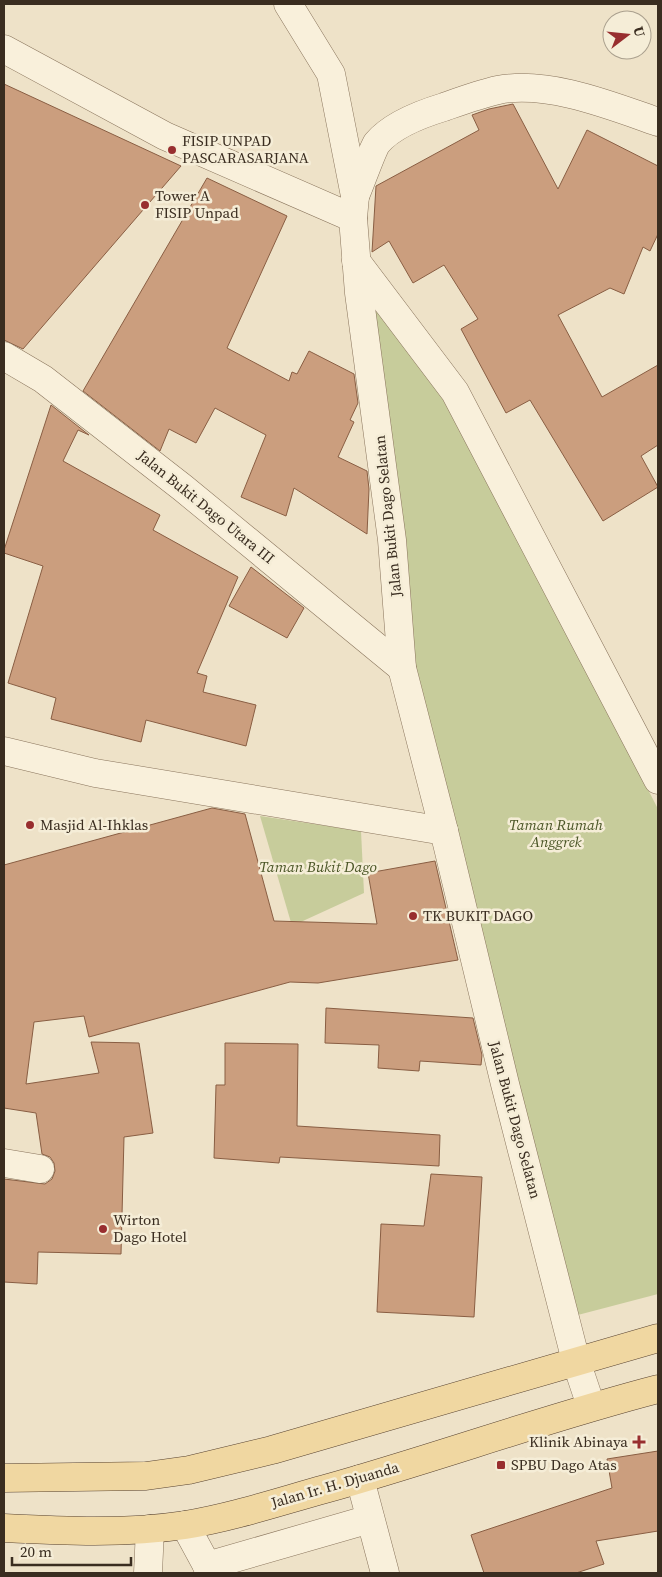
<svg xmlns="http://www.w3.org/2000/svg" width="662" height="1577" font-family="'Source Serif 4',serif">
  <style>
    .green { fill: #c7cc9b }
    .building { fill: #cb9e7e; stroke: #895e43 }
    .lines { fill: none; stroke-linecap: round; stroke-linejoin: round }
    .minor-casing { stroke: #8a755d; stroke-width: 29 }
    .major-casing { stroke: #584331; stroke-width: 29 }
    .minor { stroke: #f9f0db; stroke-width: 28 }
    .major { stroke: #f0d7a1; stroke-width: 28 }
    .poi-dot { fill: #982e2f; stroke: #f5edd7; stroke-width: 2 }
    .labels { text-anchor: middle; stroke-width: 5; stroke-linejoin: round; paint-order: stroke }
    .poi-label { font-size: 15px; fill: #3a2d20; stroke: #f5edd7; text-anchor: start }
    .street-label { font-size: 15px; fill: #3a2d20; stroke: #f5edd7 }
    .park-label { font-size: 15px; font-style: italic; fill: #4b5627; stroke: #f5edd7 }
  </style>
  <rect width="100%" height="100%" fill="#eee2c8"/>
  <g class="green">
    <path d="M 381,307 L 446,397 L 658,809 L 658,1294 L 574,1316 L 410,672 L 370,311 Z"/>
    <path d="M 260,816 L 361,831 L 364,893 L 292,926 Z"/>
  </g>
  <g class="building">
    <path d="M 4,84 L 181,166 L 23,349 L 4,340 Z"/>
    <path d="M 513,104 L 558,189 L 587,130 L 658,166 L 658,234 L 650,251 L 643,247 L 624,294 L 610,288 L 558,315 L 602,397 L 658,365 L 658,445 L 641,456 L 658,487 L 603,521 L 530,400 L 506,413 L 461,329 L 478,319 L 444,265 L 413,283 L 389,241 L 372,252 L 376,186 L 479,130 L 472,115 L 489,109 Z"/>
    <path d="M 207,178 L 287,216 L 227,348 L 289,381 L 292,372 L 297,374 L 309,351 L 354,374 L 358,403 L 350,420 L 354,422 L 338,457 L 367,471 L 369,489 L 367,534 L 294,488 L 286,516 L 241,497 L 266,435 L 215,408 L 196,443 L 169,429 L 160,451 L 83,391 Z"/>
    <path d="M 51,405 L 89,435 L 78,430 L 63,461 L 160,515 L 153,530 L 238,577 L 197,673 L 207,676 L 203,692 L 256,705 L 246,746 L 146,720 L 141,742 L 51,719 L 56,698 L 8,683 L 43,566 L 4,553 L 4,550 Z"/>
    <path d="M 251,567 L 304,608 L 287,638 L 229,606 Z"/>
    <path d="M 212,808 L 245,814 L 274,921 L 377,924 L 368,873 L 435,861 L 458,960 L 318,983 L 290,982 L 89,1037 L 84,1016 L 34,1022 L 26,1084 L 99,1073 L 91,1042 L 139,1043 L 153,1133 L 124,1137 L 121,1254 L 38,1252 L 37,1284 L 4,1282 L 4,1179 L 45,1184 L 52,1179 L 55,1171 L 54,1163 L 50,1157 L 42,1154 L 36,1113 L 4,1108 L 4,865 Z"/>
    <path d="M 326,1008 L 473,1018 L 482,1055 L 481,1065 L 420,1061 L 419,1071 L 378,1068 L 379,1045 L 325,1043 Z"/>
    <path d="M 225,1043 L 298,1044 L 297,1126 L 440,1135 L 439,1166 L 280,1157 L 279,1163 L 214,1158 L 216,1085 L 225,1085 Z"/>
    <path d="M 431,1174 L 482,1177 L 474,1317 L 377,1312 L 381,1224 L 424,1226 Z"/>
    <path d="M 658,1451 L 658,1531 L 596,1541 L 604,1564 L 576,1573 L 484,1573 L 471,1535 L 612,1488 L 607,1459 Z"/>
  </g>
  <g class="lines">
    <defs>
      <g id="minor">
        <path d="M 288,4 L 331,74 L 355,196 L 353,218 L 359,293 L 392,540 L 402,668 L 444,831 L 505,1084 L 576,1361 L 591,1406"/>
        <path d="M 4,49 L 165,136 L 353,218"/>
        <path d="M 355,196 C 360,185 372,150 377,143 C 392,125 421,114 444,107 C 461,101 480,94 498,90 C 548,80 612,106 658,122"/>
        <path d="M 356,261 L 455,392 L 658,780"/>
        <path d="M 4,356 L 43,379 L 183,488 L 402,668"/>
        <path d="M 4,751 L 95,773 L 444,831"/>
        <path d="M 4,1163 L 40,1169"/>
        <path d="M 360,1479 L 385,1573"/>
        <path d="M 185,1525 L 211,1573"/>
        <path d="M 207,1566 L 370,1519"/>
        <path d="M 148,1573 L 150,1529"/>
      </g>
      <g id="major">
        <path d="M 4,1478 L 146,1476 L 189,1470 L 272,1450 L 658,1338"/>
        <path d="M 4,1528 C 63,1531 126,1534 185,1525 C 233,1517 278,1502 325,1489 C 436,1458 546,1418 658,1389"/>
      </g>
    </defs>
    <use href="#minor" class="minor-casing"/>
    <use href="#major" class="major-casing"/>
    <use href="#minor" class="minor"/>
    <use href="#major" class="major"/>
  </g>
  <g class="poi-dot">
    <circle cx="172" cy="150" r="5"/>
    <circle cx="145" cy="205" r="5"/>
    <circle cx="30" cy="825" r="5"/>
    <circle cx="413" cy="916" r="5"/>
    <circle cx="103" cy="1229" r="5"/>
    <path d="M636.5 1434.5h5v5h5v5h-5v5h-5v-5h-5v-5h5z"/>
    <rect x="496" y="1460" width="10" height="10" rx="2.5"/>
  </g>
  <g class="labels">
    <g class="poi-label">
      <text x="182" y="146">FISIP UNPAD<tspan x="182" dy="17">PASCARASARJANA</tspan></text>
      <text x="155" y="201">Tower A<tspan x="155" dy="17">FISIP Unpad</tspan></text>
      <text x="40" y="830">Masjid Al-Ihklas</text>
      <text x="423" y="921">TK BUKIT DAGO</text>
      <text x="113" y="1225">Wirton<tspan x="113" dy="17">Dago Hotel</tspan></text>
      <text x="628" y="1447" text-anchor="end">Klinik Abinaya</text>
      <text x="511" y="1470">SPBU Dago Atas</text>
    </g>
    <g class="street-label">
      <text transform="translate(206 507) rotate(39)" y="5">Jalan Bukit Dago Utara III</text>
      <text transform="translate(388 516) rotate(-96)" y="5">Jalan Bukit Dago Selatan</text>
      <text transform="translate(515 1120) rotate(75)" y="5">Jalan Bukit Dago Selatan</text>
      <text transform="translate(335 1485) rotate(-16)" y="5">Jalan Ir. H. Djuanda</text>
    </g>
    <g class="park-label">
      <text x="556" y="830">Taman Rumah<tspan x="556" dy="17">Anggrek</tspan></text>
      <text x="318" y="872">Taman Bukit Dago</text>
    </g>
  </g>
  <rect width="662" height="1577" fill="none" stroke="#3a2d20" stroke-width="10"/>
  <g transform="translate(627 35) rotate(74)"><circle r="24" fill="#f5edd7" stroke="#aaa08e"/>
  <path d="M0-4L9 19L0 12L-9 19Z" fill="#982e2f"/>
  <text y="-8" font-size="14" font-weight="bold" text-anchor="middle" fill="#3a2d20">U</text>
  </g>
  <path d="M12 1557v8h119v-8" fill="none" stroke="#3a2d20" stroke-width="2.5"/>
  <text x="20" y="1557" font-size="15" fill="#3a2d20" stroke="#f5edd7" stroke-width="4" paint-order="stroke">20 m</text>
</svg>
